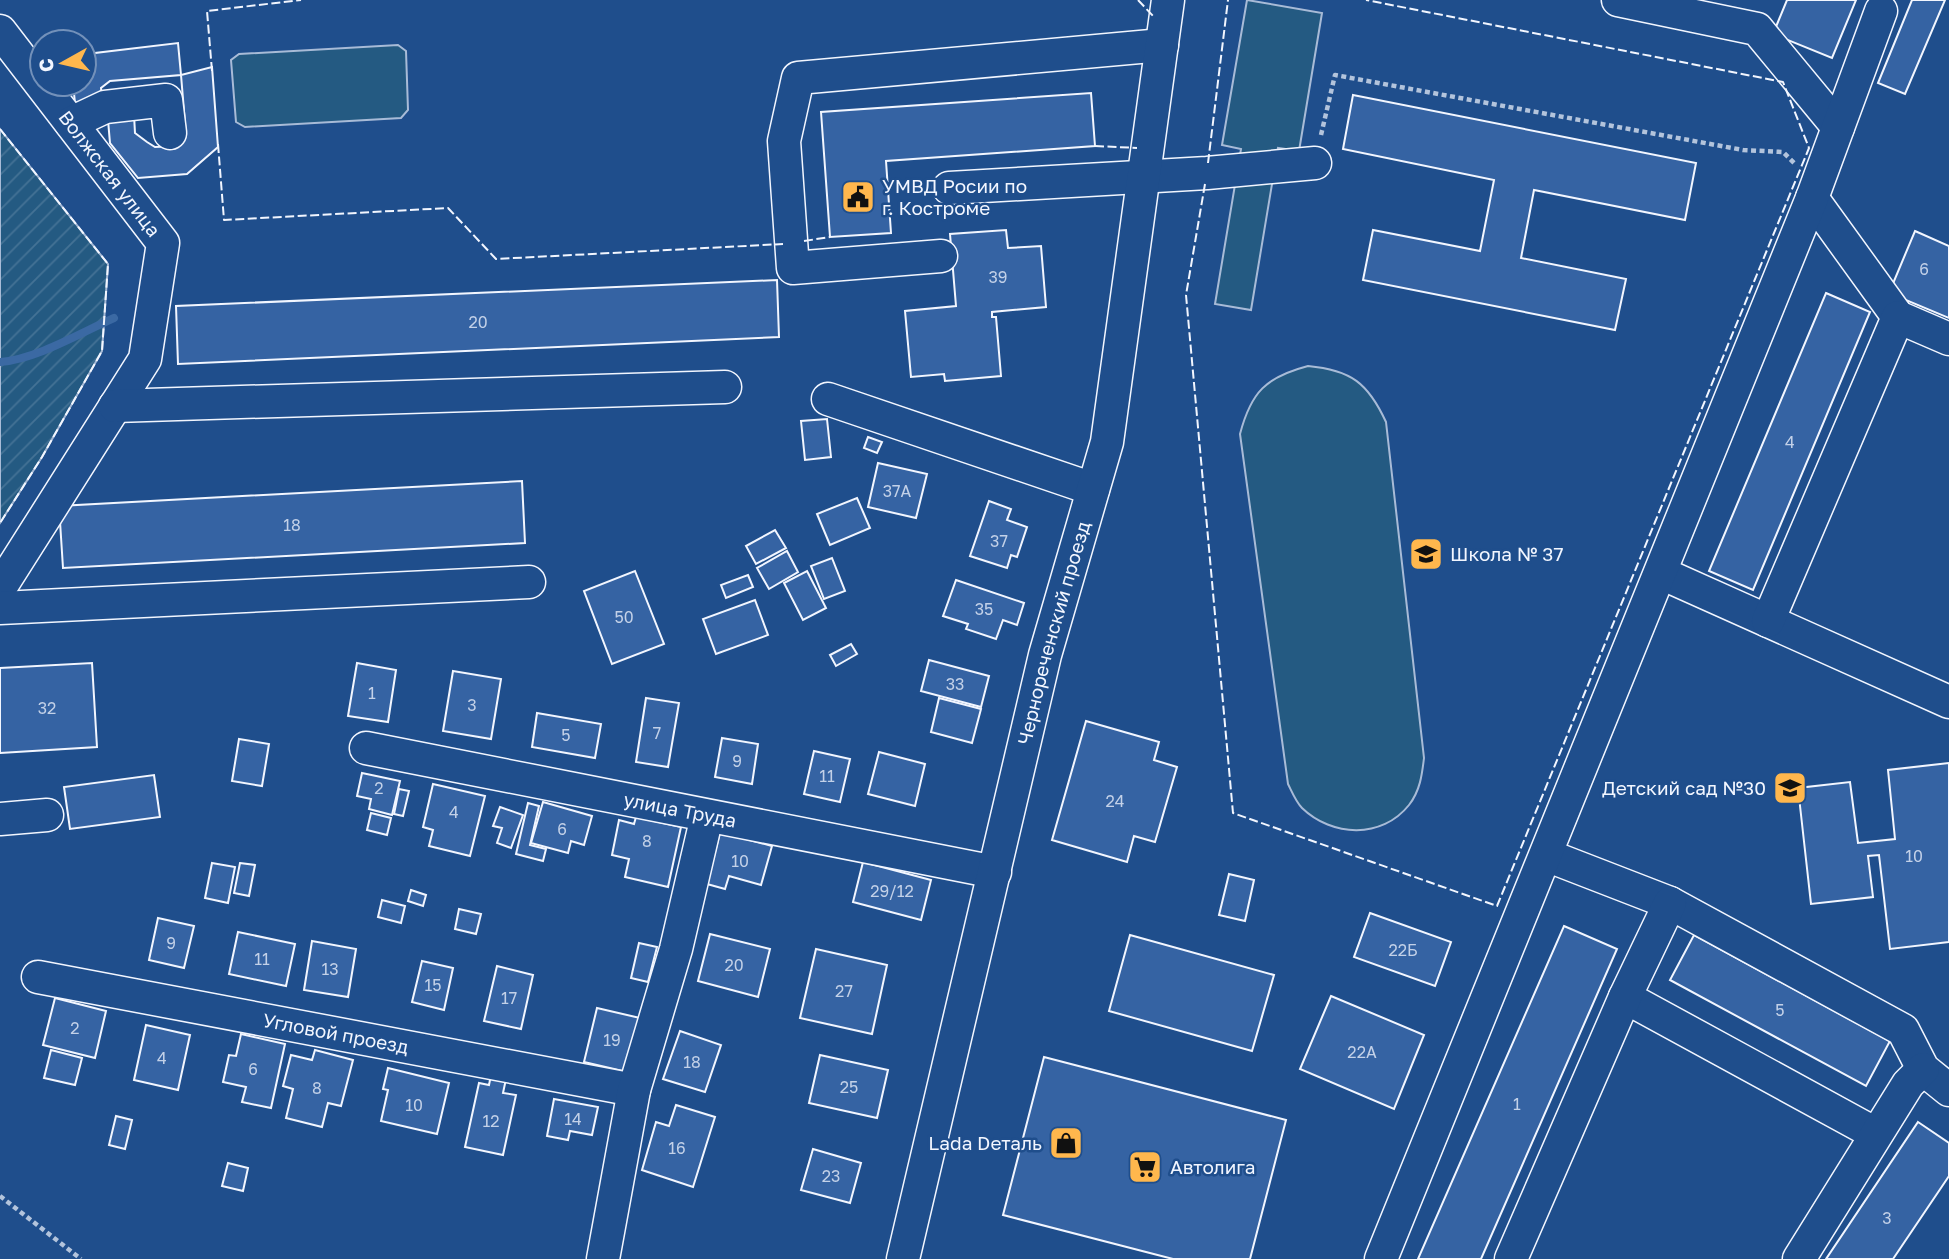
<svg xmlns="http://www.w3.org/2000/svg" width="1949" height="1259" font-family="'Golos Text',sans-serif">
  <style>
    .grass { fill: #245a82; stroke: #a8bbd7; stroke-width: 2 }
    .garden { fill: url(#garden-furrows); stroke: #a8bbd7; stroke-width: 2 }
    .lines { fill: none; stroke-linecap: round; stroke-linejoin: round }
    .stream { stroke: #3b69a3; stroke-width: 8 }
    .building { fill: #3563a3; stroke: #f2f6ff; stroke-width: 2 }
    .minor-casing { stroke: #f2f6ff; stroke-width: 35 }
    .path { stroke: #b3c4dc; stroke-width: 4.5; stroke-dasharray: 5 3.5; stroke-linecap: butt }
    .minor { stroke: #1f4e8c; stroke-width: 32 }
    .fence { stroke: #f2f6ff; stroke-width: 2; stroke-dasharray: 9 3.5; stroke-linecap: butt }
    .labels { text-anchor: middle; stroke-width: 5; stroke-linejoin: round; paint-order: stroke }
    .number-label { font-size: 16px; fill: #c3d1e8 }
    .street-label { font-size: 19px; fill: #f2f6ff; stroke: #1f4e8c }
    .poi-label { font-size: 19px; fill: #f2f6ff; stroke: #1f4e8c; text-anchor: start }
  </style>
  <defs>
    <pattern id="garden-furrows" width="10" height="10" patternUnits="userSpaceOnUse" patternTransform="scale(1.75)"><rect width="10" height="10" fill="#245a82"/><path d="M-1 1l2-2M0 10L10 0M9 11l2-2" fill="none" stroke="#447295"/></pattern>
  </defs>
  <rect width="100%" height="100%" fill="#1f4e8c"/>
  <g class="grass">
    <path d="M 1247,0 L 1322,13 L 1299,151 L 1278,148 L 1251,310 L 1215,304 L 1241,149 L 1222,145 Z"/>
    <path d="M 398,45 L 406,51 L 408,110 L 401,118 L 245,127 L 236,122 L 231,60 L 239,54 Z"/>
    <path d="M 1308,366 C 1351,370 1368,383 1386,422 L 1424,758 C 1422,775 1420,791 1409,805 C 1382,839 1332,837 1302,808 C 1296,802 1292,792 1288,784 L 1240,434 C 1251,392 1266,377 1308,366 Z"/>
  </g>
  <path class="garden" d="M 0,129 L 108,264 L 102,351 L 42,457 L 0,523 Z"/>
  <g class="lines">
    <path class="stream" d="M 0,362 C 37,359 80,333 114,318"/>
  </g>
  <g class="building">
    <path d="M 1787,0 L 1856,0 L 1832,58 L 1773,34 Z"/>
    <path d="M 1912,0 L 1945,0 L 1905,94 L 1878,83 Z"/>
    <path d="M 178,43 L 181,75 L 110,81 L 101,88 L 102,99 L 75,103 L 73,84 L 84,84 L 84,66 L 95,53 Z"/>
    <path d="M 212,67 L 218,147 L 187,174 L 138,178 L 110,143 L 108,120 L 134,115 L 135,133 L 147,142 L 155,147 L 176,146 L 186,135 L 181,75 Z"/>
    <path d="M 1091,93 L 1095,146 L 886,161 L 891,233 L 830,237 L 821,112 Z"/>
    <path d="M 1353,95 L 1696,163 L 1685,220 L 1534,190 L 1521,258 L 1626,279 L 1615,330 L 1363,280 L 1373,230 L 1480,251 L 1494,180 L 1343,149 Z"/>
    <path d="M 1006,230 L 1008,248 L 1041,246 L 1046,307 L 992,312 L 992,317 L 996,317 L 1001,376 L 945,381 L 944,374 L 911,377 L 905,311 L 956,306 L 950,234 Z"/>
    <path d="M 1915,231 L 1949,246 L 1949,318 L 1889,293 Z"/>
    <path d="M 777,280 L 779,337 L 178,364 L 176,306 Z"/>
    <path d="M 1826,293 L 1870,312 L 1753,590 L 1709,571 Z"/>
    <path d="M 827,419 L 831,457 L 805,460 L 801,421 Z"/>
    <path d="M 868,437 L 882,442 L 877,453 L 864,448 Z"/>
    <path d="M 878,463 L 927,474 L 916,518 L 868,507 Z"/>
    <path d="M 522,481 L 525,543 L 63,568 L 59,506 Z"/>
    <path d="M 857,498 L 870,528 L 830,545 L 817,514 Z"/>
    <path d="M 989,501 L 1011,509 L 1007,520 L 1027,527 L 1017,557 L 1011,555 L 1007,568 L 970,556 Z"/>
    <path d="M 775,530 L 786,548 L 756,564 L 746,546 Z"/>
    <path d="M 787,551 L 798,572 L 769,589 L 757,568 Z"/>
    <path d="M 832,558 L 845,591 L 824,599 L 811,566 Z"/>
    <path d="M 635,571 L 664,644 L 612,664 L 584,591 Z"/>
    <path d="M 807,571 L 826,608 L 803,620 L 784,583 Z"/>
    <path d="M 748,575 L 753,587 L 726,598 L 721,585 Z"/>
    <path d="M 956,580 L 1024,603 L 1017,625 L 1003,620 L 996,639 L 966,629 L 968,624 L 943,616 Z"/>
    <path d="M 755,600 L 768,635 L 716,654 L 703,619 Z"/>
    <path d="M 851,644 L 857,654 L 836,666 L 830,655 Z"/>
    <path d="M 929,660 L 989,676 L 981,707 L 921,691 Z"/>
    <path d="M 92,663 L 97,747 L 0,753 L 0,668 Z"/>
    <path d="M 357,663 L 396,670 L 388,722 L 348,716 Z"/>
    <path d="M 453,671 L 501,679 L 491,739 L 443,731 Z"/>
    <path d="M 646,698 L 679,703 L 668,767 L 636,762 Z"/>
    <path d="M 939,698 L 981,709 L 972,743 L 931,732 Z"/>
    <path d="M 537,713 L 601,724 L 595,758 L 532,747 Z"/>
    <path d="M 1086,721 L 1159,742 L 1154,760 L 1177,767 L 1155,842 L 1134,836 L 1127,862 L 1052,840 Z"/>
    <path d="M 722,738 L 758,744 L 752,784 L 715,777 Z"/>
    <path d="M 239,739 L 269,744 L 262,786 L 232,781 Z"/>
    <path d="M 814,751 L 850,759 L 840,802 L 804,794 Z"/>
    <path d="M 879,752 L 925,764 L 915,806 L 868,794 Z"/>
    <path d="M 1949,763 L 1949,942 L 1890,949 L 1879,855 L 1868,856 L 1873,897 L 1811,904 L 1798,788 L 1850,782 L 1858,843 L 1895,839 L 1888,770 Z"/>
    <path d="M 362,773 L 400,781 L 392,815 L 369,809 L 371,799 L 357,796 Z"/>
    <path d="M 154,775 L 160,817 L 70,829 L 64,787 Z"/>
    <path d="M 433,784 L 485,796 L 470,856 L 429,846 L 433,830 L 423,827 Z"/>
    <path d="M 399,789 L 409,791 L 403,816 L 394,814 Z"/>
    <path d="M 543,802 L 592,816 L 584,845 L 571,841 L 568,853 L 531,843 Z"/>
    <path d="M 528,803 L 539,806 L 530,845 L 546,849 L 543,861 L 516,854 Z"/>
    <path d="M 500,807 L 523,815 L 511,848 L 497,843 L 502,828 L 493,826 Z"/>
    <path d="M 371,813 L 391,818 L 387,835 L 367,830 Z"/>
    <path d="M 636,817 L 681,827 L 668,887 L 625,877 L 629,859 L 612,855 L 619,820 L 634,824 Z"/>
    <path d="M 720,832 L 772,846 L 761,885 L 729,876 L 725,889 L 707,884 Z"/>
    <path d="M 863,862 L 931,880 L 921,920 L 853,902 Z"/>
    <path d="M 212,863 L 235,867 L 228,903 L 205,898 Z"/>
    <path d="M 240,863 L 255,865 L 249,896 L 234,893 Z"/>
    <path d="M 1229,874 L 1254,880 L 1245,921 L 1219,915 Z"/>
    <path d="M 411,890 L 426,895 L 423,906 L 408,901 Z"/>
    <path d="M 382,900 L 405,906 L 401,923 L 378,917 Z"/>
    <path d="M 459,909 L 481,914 L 476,934 L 455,929 Z"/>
    <path d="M 1370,913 L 1451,942 L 1435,986 L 1354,957 Z"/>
    <path d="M 158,918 L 194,926 L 184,968 L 149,960 Z"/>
    <path d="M 1564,926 L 1617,949 L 1481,1259 L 1418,1259 Z"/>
    <path d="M 238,932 L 295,944 L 286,986 L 229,974 Z"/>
    <path d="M 710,934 L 770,949 L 758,997 L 698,981 Z"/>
    <path d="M 1130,935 L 1274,975 L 1252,1051 L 1109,1011 Z"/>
    <path d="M 1694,935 L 1890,1041 L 1866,1086 L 1670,980 Z"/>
    <path d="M 312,941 L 356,949 L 348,997 L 304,990 Z"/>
    <path d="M 639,943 L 657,947 L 648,982 L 631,978 Z"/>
    <path d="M 816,949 L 887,965 L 872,1034 L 800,1018 Z"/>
    <path d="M 422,961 L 453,968 L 444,1010 L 412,1002 Z"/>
    <path d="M 497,966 L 533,975 L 521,1029 L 484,1021 Z"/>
    <path d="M 1331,996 L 1424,1035 L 1394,1109 L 1300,1069 Z"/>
    <path d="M 55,998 L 106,1011 L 95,1058 L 43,1045 Z"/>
    <path d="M 597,1008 L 640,1018 L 627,1072 L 584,1062 Z"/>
    <path d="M 146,1025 L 190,1035 L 178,1090 L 134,1080 Z"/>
    <path d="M 680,1031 L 721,1045 L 705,1092 L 663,1079 Z"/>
    <path d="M 241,1034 L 285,1044 L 271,1108 L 242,1102 L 246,1087 L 223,1082 L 229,1055 L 236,1056 Z"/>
    <path d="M 51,1050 L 82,1058 L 75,1085 L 44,1078 Z"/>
    <path d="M 315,1050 L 353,1060 L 341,1106 L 328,1103 L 322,1127 L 286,1118 L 293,1089 L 283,1086 L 291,1055 L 312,1060 Z"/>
    <path d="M 820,1055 L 888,1070 L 877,1118 L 809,1103 Z"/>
    <path d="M 1044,1057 L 1286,1120 L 1250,1259 L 1173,1259 L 1003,1215 Z"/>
    <path d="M 388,1068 L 449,1083 L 437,1134 L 381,1121 L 388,1090 L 383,1089 Z"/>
    <path d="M 491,1075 L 506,1079 L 503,1093 L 516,1095 L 503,1155 L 465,1147 L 479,1083 L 489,1085 Z"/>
    <path d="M 554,1099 L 598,1107 L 592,1135 L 570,1131 L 568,1140 L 547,1136 Z"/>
    <path d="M 676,1105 L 715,1117 L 693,1187 L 642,1170 L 656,1122 L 669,1126 Z"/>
    <path d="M 116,1116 L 132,1120 L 125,1149 L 109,1145 Z"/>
    <path d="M 1918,1122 L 1949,1143 L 1949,1176 L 1893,1259 L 1826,1259 Z"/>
    <path d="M 813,1149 L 861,1163 L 850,1203 L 801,1190 Z"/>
    <path d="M 228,1163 L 248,1168 L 243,1191 L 222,1186 Z"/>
  </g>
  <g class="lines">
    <defs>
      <g id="minor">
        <path d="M 1618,0 L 1757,29 L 1838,127"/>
        <path id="s1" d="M 0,31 L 163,243 L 145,359 L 0,588"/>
        <path d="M 71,123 L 105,107 L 166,100 L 170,133"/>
        <path d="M 949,188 L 1207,173 L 1315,163"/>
        <path d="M 1812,198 L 1898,317"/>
        <path d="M 941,256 L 793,268 L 784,141 L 798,78 L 1162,45"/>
        <path d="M 828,399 L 1093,489"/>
        <path d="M 115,406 L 725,387"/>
        <path d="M 1661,573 L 1949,702"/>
        <path d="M 0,608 L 529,582"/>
        <path d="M 1768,621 L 1898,317 L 1949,339"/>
        <path id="s2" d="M 366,748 L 995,872"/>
        <path d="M 0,819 L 47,815"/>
        <path d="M 1546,855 L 1670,903 L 1903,1030 L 1923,1069 L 1949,1090"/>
        <path id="s3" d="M 38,977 L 634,1090"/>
        <path d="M 1625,997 L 1876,1134"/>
        <path d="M 603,1259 L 634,1090 L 676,949 L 707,816"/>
        <path id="s4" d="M 903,1259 L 1045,655 L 1107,442 L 1168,0"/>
        <path d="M 1381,1259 L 1812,198 L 1881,11"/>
        <path d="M 1511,1259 L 1625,997 L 1670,903"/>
        <path d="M 1799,1259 L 1908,1084 L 1923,1069"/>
      </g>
    </defs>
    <use href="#minor" class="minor-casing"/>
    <g class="path">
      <path d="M 1321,135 L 1335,75 L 1743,150 L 1783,152 L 1795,164"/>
      <path d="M 0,1196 L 81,1259"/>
    </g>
    <use href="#minor" class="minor"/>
    <g class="fence">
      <path d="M 1138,0 L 1154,17"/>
      <path d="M 212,71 L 207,11 L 301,0"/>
      <path d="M 0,129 L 108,264 L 102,351 L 42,457 L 0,523"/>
      <path d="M 218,144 L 224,220 L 448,208 L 496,259 L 783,244"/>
      <path d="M 1095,146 L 1137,148"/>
      <path d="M 1208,163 L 1228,0"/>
      <path d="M 1205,184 L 1186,295 L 1233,813 L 1497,906 L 1809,148 L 1783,82 L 1366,0"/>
      <path d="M 804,241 L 830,237"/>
    </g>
  </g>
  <defs>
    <symbol id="civic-square" viewBox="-11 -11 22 22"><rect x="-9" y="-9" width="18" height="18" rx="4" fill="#ffb74d" stroke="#1f4e8c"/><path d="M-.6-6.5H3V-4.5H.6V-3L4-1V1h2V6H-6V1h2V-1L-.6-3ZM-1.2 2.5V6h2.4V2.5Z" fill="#111"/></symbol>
    <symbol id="school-square" viewBox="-11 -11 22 22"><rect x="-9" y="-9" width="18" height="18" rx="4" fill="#ffb74d" stroke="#1f4e8c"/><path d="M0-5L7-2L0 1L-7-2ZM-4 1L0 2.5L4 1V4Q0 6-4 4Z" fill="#111"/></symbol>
    <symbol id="shop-square" viewBox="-11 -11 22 22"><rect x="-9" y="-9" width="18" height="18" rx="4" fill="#ffb74d" stroke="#1f4e8c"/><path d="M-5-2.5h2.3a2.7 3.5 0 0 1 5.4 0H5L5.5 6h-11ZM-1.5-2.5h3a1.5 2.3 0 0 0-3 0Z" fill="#111"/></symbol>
    <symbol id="supermarket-square" viewBox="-11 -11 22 22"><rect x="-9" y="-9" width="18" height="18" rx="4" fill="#ffb74d" stroke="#1f4e8c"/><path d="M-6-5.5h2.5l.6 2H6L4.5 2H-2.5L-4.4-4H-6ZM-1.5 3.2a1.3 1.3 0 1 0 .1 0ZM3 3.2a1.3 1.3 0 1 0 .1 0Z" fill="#111"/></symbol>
  </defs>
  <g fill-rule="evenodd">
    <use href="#civic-square" x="839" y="178" width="38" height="38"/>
    <use href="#school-square" x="1407" y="535" width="38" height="38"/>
    <use href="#school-square" x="1771" y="769" width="38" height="38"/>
    <use href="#shop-square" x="1047" y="1124" width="38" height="38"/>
    <use href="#supermarket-square" x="1126" y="1148" width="38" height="38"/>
  </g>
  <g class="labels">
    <g class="number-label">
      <text x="1924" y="275">6</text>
      <text x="998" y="283">39</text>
      <text x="478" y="328">20</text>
      <text x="1790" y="448">4</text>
      <text x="897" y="497">37А</text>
      <text x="292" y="531">18</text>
      <text x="999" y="547">37</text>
      <text x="984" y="615">35</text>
      <text x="624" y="623">50</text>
      <text x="955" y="690">33</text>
      <text x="372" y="699">1</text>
      <text x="472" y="711">3</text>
      <text x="47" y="714">32</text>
      <text x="657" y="739">7</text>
      <text x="566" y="741">5</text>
      <text x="737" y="767">9</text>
      <text x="827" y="782">11</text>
      <text x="379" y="794">2</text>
      <text x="1115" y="807">24</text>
      <text x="454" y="818">4</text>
      <text x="562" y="835">6</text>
      <text x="647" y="847">8</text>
      <text x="1914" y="862">10</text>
      <text x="740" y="867">10</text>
      <text x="892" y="897">29/12</text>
      <text x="171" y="949">9</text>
      <text x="1403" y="956">22Б</text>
      <text x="262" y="965">11</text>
      <text x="734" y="971">20</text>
      <text x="330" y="975">13</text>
      <text x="433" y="991">15</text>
      <text x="844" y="997">27</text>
      <text x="509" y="1004">17</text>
      <text x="1780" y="1016">5</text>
      <text x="75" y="1034">2</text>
      <text x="612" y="1046">19</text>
      <text x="1362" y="1058">22А</text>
      <text x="162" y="1064">4</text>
      <text x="692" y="1068">18</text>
      <text x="253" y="1075">6</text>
      <text x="849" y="1093">25</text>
      <text x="317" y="1094">8</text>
      <text x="1517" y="1110">1</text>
      <text x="414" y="1111">10</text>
      <text x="573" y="1125">14</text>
      <text x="491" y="1127">12</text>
      <text x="677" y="1154">16</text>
      <text x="831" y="1182">23</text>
      <text x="1887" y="1224">3</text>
    </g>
    <g class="street-label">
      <text dy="7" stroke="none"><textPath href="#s1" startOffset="180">Волжская улица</textPath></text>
      <text dy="7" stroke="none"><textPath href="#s4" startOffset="644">Чернореченский проезд</textPath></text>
      <text dy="7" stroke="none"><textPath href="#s2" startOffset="320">улица Труда</textPath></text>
      <text dy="7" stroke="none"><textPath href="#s3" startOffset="303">Угловой проезд</textPath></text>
    </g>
    <g class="poi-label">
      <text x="882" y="193">УМВД Росии по<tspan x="882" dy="22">г. Костроме</tspan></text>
      <text x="1450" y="561">Школа № 37</text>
      <text x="1766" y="795" text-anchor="end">Детский сад №30</text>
      <text x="1042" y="1150" text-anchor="end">Lada Dеталь</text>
      <text x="1170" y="1174">Автолига</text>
    </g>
  </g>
  <g transform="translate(63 63) rotate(262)"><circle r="33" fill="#1f4e8c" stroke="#7391ba" stroke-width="2"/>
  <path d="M0-5L12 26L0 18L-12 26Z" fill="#ffb74d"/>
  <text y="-10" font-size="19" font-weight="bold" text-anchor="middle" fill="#f2f6ff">С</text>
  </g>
</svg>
